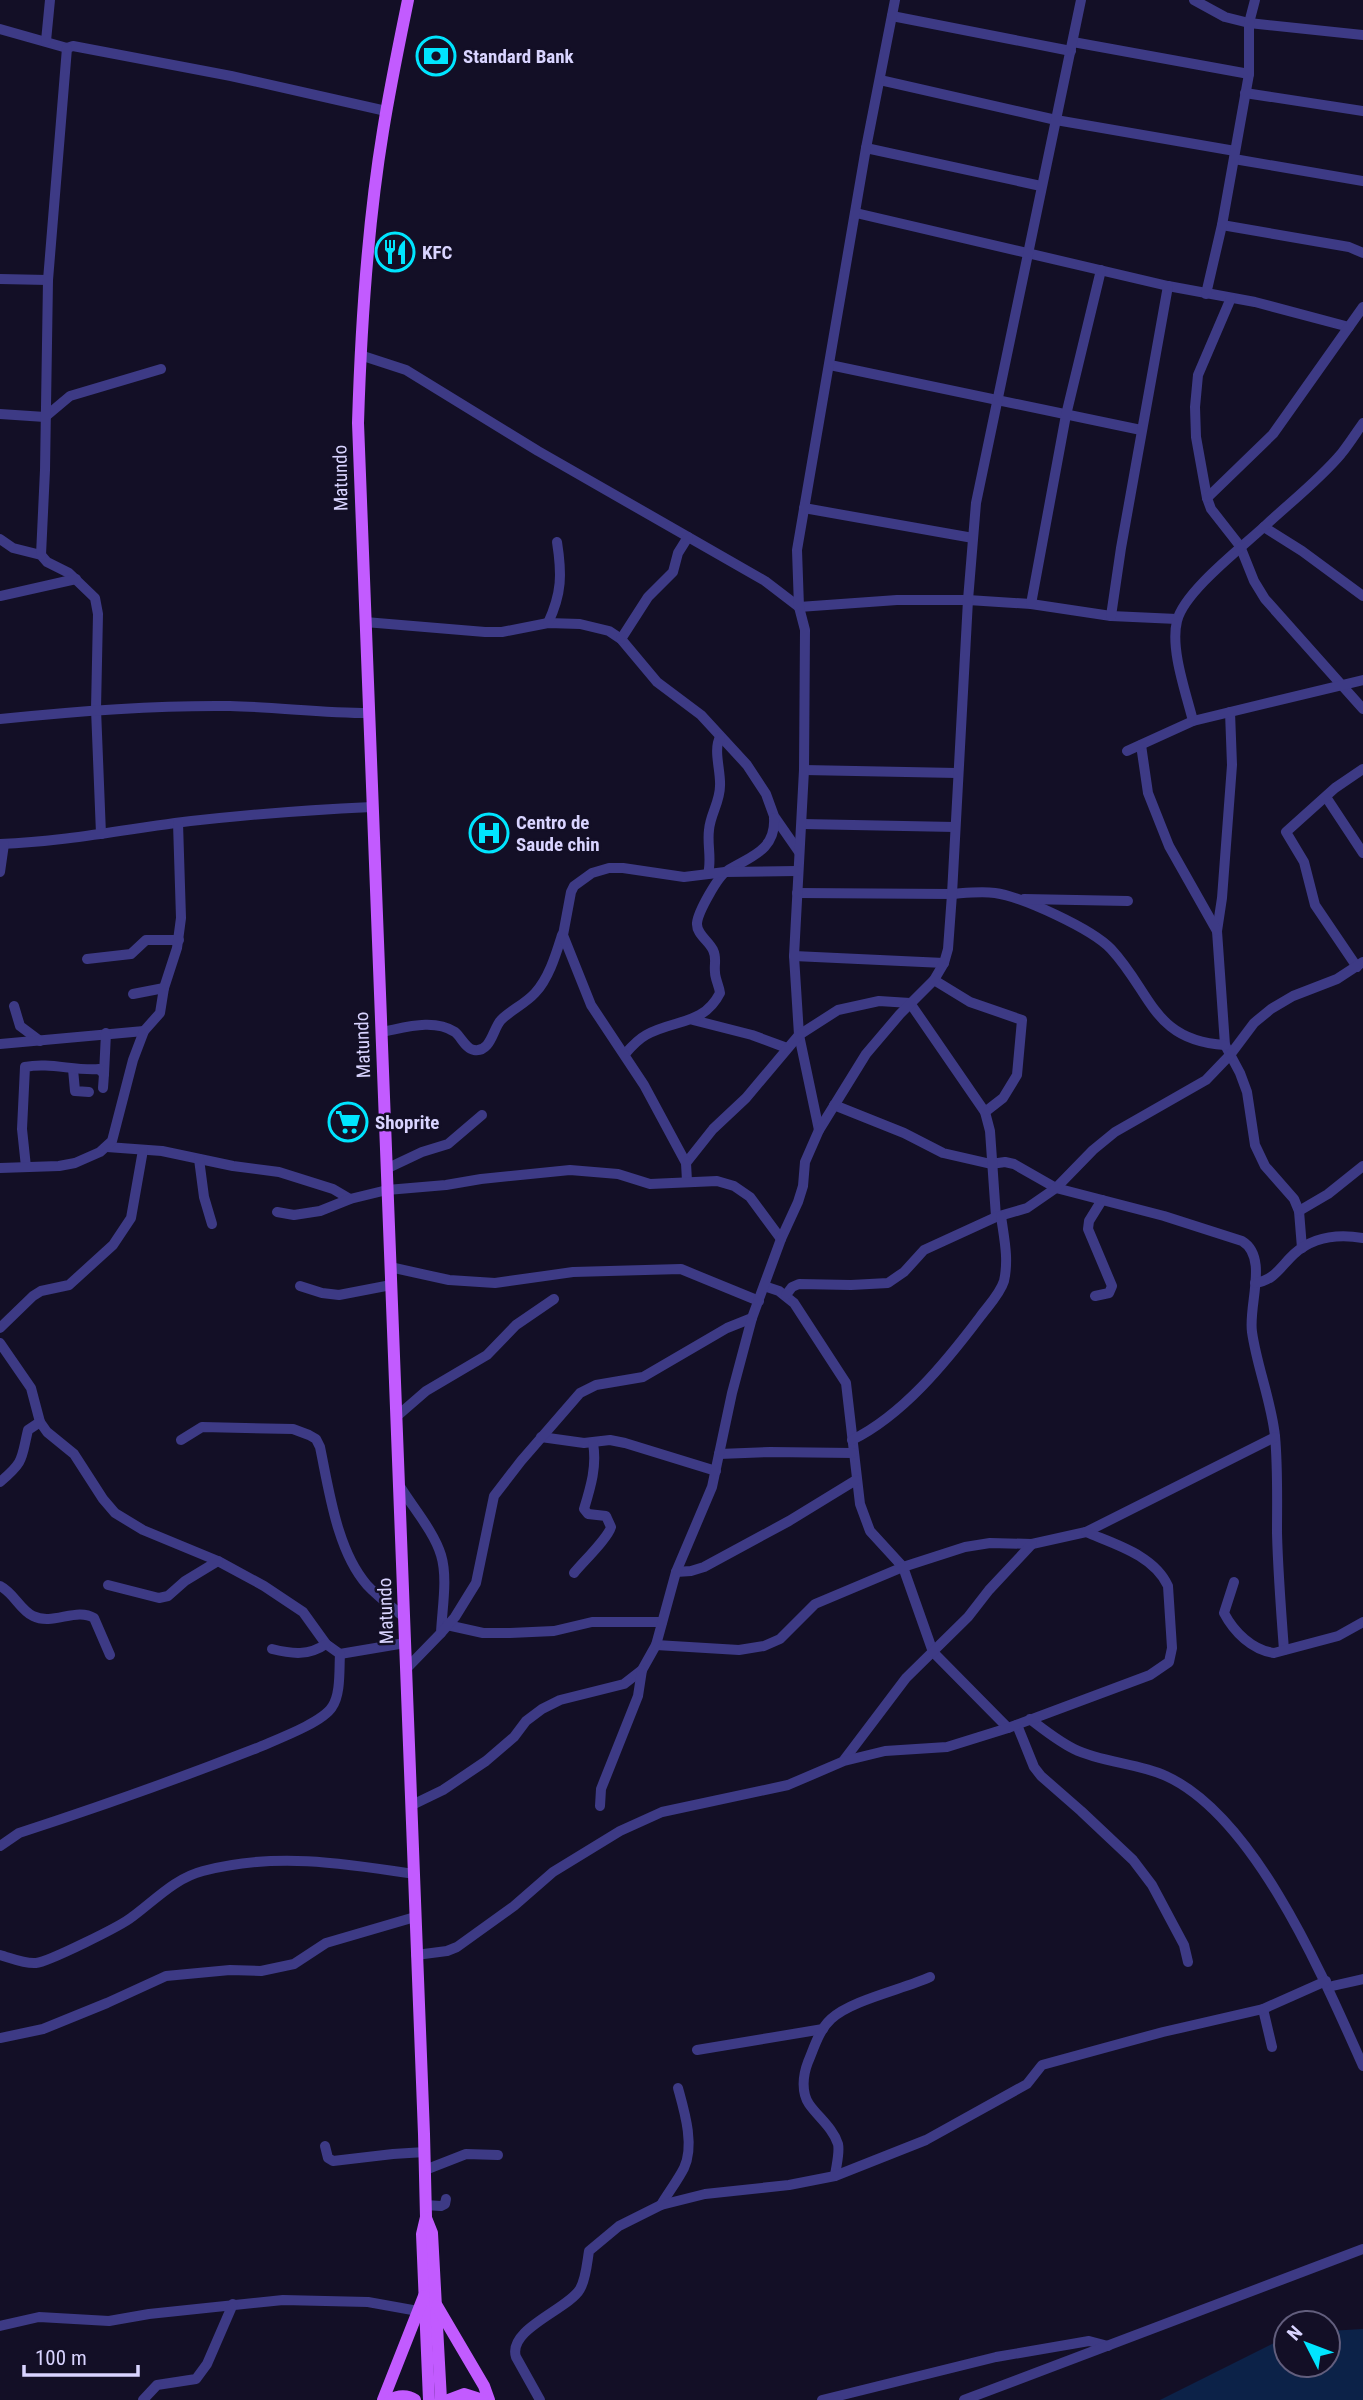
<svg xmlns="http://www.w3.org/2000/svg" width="1363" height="2400" font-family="'Roboto Condensed',sans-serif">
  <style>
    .water { fill: #0c2248 }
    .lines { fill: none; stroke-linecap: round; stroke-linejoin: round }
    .minor { stroke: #3d3a85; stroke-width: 10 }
    .major { stroke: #c25bff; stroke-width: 12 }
    .labels { text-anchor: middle; stroke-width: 5; stroke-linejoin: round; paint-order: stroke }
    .poi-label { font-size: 19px; font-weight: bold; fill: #d9d4ff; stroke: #130f26; text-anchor: start }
    .street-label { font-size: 19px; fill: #d9d4ff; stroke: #130f26 }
  </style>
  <rect width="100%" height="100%" fill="#130f26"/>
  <path class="water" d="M 1363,2329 L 1363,2400 L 1160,2400 L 1286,2337 L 1286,2365 L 1328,2365 L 1328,2331 Z"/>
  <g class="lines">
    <g class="minor">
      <path d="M 1194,0 L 1225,17 L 1249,23 L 1363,35"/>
      <path d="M 892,16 L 1071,51"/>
      <path d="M 0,29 L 67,48 L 73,46 L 231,76 L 386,111"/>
      <path d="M 46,41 L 50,0"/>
      <path d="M 1073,42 L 1249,74"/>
      <path d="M 880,80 L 1056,120 L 1235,151"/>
      <path d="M 1245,93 L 1363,111"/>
      <path d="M 866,148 L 1041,186"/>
      <path d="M 1234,159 L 1363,181"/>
      <path d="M 856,213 L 1168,286 L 1255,302 L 1349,327"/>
      <path d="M 1222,225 L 1349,247 L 1363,253"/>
      <path d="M 0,279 L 48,280"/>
      <path d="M 1206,294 L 1222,225 L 1249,74 L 1249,23 L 1255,0"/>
      <path d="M 1231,298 L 1198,375 L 1195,407 L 1196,437 L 1207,498 L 1211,509 L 1240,546 L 1254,581 L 1265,599 L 1363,709"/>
      <path d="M 360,355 L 406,370 L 538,451 L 765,581 L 799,607 L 897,600 L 968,600 L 1031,604 L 1111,616 L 1177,619"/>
      <path d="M 830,365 L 1141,430"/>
      <path d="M 0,414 L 45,417 L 70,396 L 161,369"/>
      <path d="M 1207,498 L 1273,434 L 1363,307"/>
      <path d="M 804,508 L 973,538"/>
      <path d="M 1264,527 L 1302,551 L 1363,596"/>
      <path d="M 0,539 L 13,548 L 41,555 L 47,562 L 69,573 L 95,598 L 98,614 L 96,709 L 101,834"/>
      <path d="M 41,555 L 45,470 L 48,280 L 67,48"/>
      <path d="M 0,596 L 76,579"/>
      <path d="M 1031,604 L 1066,415 L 1101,270"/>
      <path d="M 1111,616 L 1121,548 L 1168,286"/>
      <path d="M 365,622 L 485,632 L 502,632 L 548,623 L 580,624 L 609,631 L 621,639 L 657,682 L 701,715 L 747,765 L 766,794 L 774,816 L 799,852"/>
      <path d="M 548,623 C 562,593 562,574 557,542"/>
      <path d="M 621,639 L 648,597 L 673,572 L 678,553 L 688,537"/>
      <path d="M 1230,712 L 1232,765 L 1222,898 L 1217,931 L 1225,1045 L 1240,1073 L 1247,1092 L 1255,1145 L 1265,1166 L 1294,1199 L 1299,1211 L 1302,1248"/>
      <path d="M 0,719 C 77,711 152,705 230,706 C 276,707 322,713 369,713"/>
      <path d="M 1193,721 C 1186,693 1170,649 1177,621 C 1184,591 1245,545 1267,524 C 1292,501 1320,479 1341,454 C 1349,444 1356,433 1363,423"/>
      <path d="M 1141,745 L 1148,793 L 1169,846 L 1217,931"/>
      <path d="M 1127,751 L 1193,721 L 1363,680"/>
      <path d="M 804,770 L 957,773"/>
      <path d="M 1326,797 L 1363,853"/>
      <path d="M 802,824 L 955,827"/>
      <path d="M 0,844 C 59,842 117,831 175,823 C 240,815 307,810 372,807"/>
      <path d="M 0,872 L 4,844"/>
      <path d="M 708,874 C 712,859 707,845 709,830 C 710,815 720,802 720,786 C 721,771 713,750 720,737"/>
      <path d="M 797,893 L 952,894 C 966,893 981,891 995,893 C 1023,897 1092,929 1111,949 C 1152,993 1153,1041 1225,1045"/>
      <path d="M 1024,899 L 1128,901"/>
      <path d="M 794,956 L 944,963"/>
      <path d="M 87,959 L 131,954 L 146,940 L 179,940"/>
      <path d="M 1357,967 L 1315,905 L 1304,862 L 1286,832 L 1335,788 L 1363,769"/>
      <path d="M 934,980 L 970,1002 L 1022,1020 L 1017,1075 L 1003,1098 L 985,1112"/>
      <path d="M 133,994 L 164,988"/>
      <path d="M 14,1006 L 20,1026 L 40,1041"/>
      <path d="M 693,1020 L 752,1035 L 787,1048"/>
      <path d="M 381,1032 C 404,1028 433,1018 455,1032 C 461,1037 466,1049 474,1050 C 491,1053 493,1028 501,1020 C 511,1010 525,1004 535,993 C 549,978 556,954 562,935"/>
      <path d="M 0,1044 L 144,1031"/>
      <path d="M 625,1054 C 631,1047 637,1040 646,1035 C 674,1019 703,1026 720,993 C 719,985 715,979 715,972 C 714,964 717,958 713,950 C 709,941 696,934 697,923 C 698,912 718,876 727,871 C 749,857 776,851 774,818"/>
      <path d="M 73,1069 L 75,1091 L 89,1092"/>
      <path d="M 104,1074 L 106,1033"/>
      <path d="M 834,1105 L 904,1133 L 943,1153 L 991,1164 L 1005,1162 L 1014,1164 L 1056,1188 L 1164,1216 L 1242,1241 C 1269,1257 1248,1305 1252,1332 C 1257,1367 1271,1400 1275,1436 C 1278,1469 1277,1500 1277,1533 C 1278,1572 1281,1611 1284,1650"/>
      <path d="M 819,1130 L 799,1035 L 794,956 L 804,770 L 805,630 L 799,607 L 797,550 L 866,148 L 895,0"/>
      <path d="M 107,1147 L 162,1151 L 233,1166 L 279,1172 L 333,1189 L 350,1199"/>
      <path d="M 199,1159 L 204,1197 L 212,1224"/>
      <path d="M 686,1163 L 713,1129 L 746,1098 L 799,1035 L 838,1010 L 879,1001 L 910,1003 L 985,1112 L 990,1131 L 996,1217"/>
      <path d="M 26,1167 L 22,1129 L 25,1067 C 49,1062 74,1071 99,1069 L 104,1074 L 103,1088"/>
      <path d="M 0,1168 L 59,1166 L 75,1163 L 100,1152 L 112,1141 L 133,1060 L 144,1031 L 160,1013 L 164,988 L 177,948 L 181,918 L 178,823"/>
      <path d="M 386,1169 L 422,1152 L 448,1144 L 482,1115"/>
      <path d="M 687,1181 L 686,1163 L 644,1085 L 591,1005 L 563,935 L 571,892 L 574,886 L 592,873 L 609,868 L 623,868 L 684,877 L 725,872 L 797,871"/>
      <path d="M 1299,1211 L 1328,1194 L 1363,1166"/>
      <path d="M 277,1212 L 294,1215 L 320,1211 L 350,1199 L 387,1190 L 446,1185 L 481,1179 L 570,1170 L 618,1174 L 650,1184 L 717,1181 L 734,1186 L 750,1197 L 781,1239"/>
      <path d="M 390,1267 L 449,1280 L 495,1283 L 573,1272 L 681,1269 L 759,1301"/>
      <path d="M 1255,1283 C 1274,1281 1281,1266 1294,1254 C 1314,1236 1339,1234 1363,1238"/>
      <path d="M 300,1286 L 322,1293 L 339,1295 L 391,1285"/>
      <path d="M 764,1286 L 779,1291 L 794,1303 L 846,1383 L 860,1504 L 870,1531 L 903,1567 L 933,1652 L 1008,1728"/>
      <path d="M 786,1295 L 792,1287 L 799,1284 L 851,1285 L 888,1283 L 904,1272 L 924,1250 L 996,1217 L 1027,1208 L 1056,1188 L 1093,1150 L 1115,1132 L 1206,1080 L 1230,1055 L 1254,1023 L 1271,1009 L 1293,996 L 1337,979 L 1363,962"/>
      <path d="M 1095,1296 L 1109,1293 L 1112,1286 L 1088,1229 L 1089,1221 L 1102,1200"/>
      <path d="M 0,1328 L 33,1296 L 41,1291 L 69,1285 L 113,1245 L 131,1218 L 143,1150"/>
      <path d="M 0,1343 L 31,1388 L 40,1422 L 47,1432 L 74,1454 L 103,1499 L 115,1513 L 143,1530 L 218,1561 L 264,1586 L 303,1612 L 326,1644 L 340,1654 L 405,1643"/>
      <path d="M 396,1417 L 426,1391 L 487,1355 L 516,1325 L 554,1299"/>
      <path d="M 541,1437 L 584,1443 L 610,1440 L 625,1443 L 716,1471"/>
      <path d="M 181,1440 L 202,1427 L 293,1429 L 309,1435 L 316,1439 L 320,1447 C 329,1490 337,1551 367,1585 C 378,1597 392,1607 404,1617"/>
      <path d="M 852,1440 C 903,1415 946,1362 980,1317 C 988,1306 1000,1294 1004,1281 C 1009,1259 1004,1238 1001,1216"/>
      <path d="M 719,1454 L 770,1452 L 853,1453"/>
      <path d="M 0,1482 C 25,1461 21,1459 28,1430 L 40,1422"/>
      <path d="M 401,1488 C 414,1509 434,1532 441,1555 C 448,1578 442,1609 441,1633 L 407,1668"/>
      <path d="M 676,1572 L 691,1571 L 704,1567 L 789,1521 L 856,1480"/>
      <path d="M 574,1573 C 583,1562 608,1538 611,1527 L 606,1516 L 588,1514 L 584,1509 C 591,1486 597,1466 593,1443"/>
      <path d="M 1234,1582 L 1224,1613 C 1234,1632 1252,1650 1274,1653 L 1338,1636 L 1363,1622"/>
      <path d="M 108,1585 L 159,1598 L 168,1596 L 185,1581 L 218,1561"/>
      <path d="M 0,1586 C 14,1593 20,1610 33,1616 C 53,1626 76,1607 94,1618 L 110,1655"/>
      <path d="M 447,1625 L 483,1633 L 510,1633 L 554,1631 L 592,1622 L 662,1622"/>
      <path d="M 441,1633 L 455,1617 L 476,1583 L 494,1496 L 521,1461 L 580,1393 L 596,1385 L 643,1377 L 727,1328 L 752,1318"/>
      <path d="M 656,1645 L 739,1650 L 764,1646 L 780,1639 L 815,1604 L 903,1567 L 965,1547 L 990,1543 L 1032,1544 L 1086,1532 L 1275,1437"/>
      <path d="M 272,1649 C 292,1654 309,1656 326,1644"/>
      <path d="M 1030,1719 C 1044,1730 1058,1741 1074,1749 C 1103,1763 1137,1763 1166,1776 C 1256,1817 1324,1979 1363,2066"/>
      <path d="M 1017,1725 L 1034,1767 L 1041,1776 L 1081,1811 L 1133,1860 L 1152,1885 L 1184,1945 L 1188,1962"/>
      <path d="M 844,1760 L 906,1678 L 968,1617 L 989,1590 L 1032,1544"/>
      <path d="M 412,1805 L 443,1790 L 486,1761 L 514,1737 L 526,1721 L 542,1709 L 560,1700 L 624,1684 L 642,1670 L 656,1645 L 676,1572 L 712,1487 L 732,1393 L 752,1318 L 781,1239 L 798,1202 L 803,1186 L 805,1162 L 819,1130 L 866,1054 L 900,1014 L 934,980 L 944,963 L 948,949 L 952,894 L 968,600 L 976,503 L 1081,0"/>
      <path d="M 600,1806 L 601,1789 L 638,1696 L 642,1670"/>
      <path d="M 0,1846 L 19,1833 C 99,1807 178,1779 257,1748 C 275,1740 322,1723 332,1707 C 341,1694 339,1670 340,1654"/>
      <path d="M 0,1955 C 11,1958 24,1964 36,1963 C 48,1962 121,1926 132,1917 C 154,1901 175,1878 203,1871 C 274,1852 343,1863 414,1874"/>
      <path d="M 416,1955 L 447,1951 L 457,1947 L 514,1906 L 553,1872 L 620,1831 L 662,1812 L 788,1785 L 844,1761 L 885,1751 L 947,1747 L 1008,1728 L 1150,1675 L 1169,1662 L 1172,1648 L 1168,1586 C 1154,1555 1114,1544 1086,1532"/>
      <path d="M 1328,1987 L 1363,1979"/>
      <path d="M 1263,2009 L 1272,2047"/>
      <path d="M 0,2038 L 43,2029 L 107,2003 L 166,1976 L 230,1970 L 261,1971 L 294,1964 L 326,1943 L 415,1917"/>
      <path d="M 697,2050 L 823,2029"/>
      <path d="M 325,2146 L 328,2158 L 333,2161 L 393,2154 L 425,2152"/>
      <path d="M 425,2170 L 466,2154 L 498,2155"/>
      <path d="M 835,2176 C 836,2166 840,2153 838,2144 C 833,2128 818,2117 809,2104 C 801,2092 803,2075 808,2062 C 814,2048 819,2030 831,2019 C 851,2000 904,1989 930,1977"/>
      <path d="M 425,2205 L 441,2206 L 445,2204 L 446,2199"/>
      <path d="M 661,2205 C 668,2193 678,2180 684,2168 C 695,2145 684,2110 678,2088"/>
      <path d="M 0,2326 L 39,2317 L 109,2321 L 149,2314 L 283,2300 L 368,2302 L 418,2311"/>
      <path d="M 143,2400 L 157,2385 L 196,2379 L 207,2364 L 233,2304"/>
      <path d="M 540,2400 L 516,2357 C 507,2329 569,2309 580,2289 C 586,2279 587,2263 589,2251 L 619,2226 L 661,2205 L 705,2194 L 789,2185 L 835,2176 L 926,2140 L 1027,2084 L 1042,2065 L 1163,2032 L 1263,2009 L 1326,1981"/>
      <path d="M 822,2400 L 996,2357 L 1089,2341 L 1108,2346"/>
      <path d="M 964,2400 L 1363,2249"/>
    </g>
    <g class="major">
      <path d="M 408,0 C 399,44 390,87 383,131 C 367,228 361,325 358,423 L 424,2134 L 426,2217 L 422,2234 L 429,2400"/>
      <path d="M 426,2218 L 432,2233 L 441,2400"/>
      <path d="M 437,2306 L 484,2386 L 489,2400"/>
      <path d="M 383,2400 L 424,2296"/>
      <path d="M 390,2400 C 398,2395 408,2395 415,2400"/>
      <path d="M 448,2400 L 464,2394 L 483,2400"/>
    </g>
  </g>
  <defs>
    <symbol id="bank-ring" viewBox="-11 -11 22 22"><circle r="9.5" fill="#130f26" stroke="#00e5ff" stroke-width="1.5"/><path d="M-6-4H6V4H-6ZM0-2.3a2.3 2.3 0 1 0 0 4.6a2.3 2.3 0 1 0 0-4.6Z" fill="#00e5ff"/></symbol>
    <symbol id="restaurant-ring" viewBox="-11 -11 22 22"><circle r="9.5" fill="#130f26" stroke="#00e5ff" stroke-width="1.5"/><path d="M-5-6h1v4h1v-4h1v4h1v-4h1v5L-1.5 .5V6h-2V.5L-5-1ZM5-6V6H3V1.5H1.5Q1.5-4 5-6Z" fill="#00e5ff"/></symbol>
    <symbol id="hospital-ring" viewBox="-11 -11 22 22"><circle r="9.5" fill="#130f26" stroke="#00e5ff" stroke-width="1.5"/><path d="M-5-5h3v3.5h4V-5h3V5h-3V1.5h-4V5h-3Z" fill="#00e5ff"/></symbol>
    <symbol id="supermarket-ring" viewBox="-11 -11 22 22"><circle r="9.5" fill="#130f26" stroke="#00e5ff" stroke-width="1.5"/><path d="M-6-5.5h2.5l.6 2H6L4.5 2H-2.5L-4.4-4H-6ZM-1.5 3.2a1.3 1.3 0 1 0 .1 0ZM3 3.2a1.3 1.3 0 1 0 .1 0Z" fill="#00e5ff"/></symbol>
  </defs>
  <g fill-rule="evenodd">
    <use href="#bank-ring" x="414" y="34" width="44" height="44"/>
    <use href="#restaurant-ring" x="373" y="230" width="44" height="44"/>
    <use href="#hospital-ring" x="467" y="811" width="44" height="44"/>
    <use href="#supermarket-ring" x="326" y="1100" width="44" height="44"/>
  </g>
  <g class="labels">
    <g class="poi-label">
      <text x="463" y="63">Standard Bank</text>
      <text x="422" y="259">KFC</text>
      <text x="516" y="829">Centro de<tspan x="516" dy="22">Saude chin</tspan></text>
      <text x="375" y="1129">Shoprite</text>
    </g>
    <g class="street-label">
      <text transform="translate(340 478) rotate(-91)" y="7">Matundo</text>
      <text transform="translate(362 1045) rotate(-92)" y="7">Matundo</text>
      <text transform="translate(385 1611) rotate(-92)" y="7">Matundo</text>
    </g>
  </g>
  <g transform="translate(1307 2344) rotate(312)"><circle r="33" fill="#130f26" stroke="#625e7d" stroke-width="2"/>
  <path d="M0-5L12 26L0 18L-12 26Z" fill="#00e5ff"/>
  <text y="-10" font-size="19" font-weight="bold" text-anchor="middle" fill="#d9d4ff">N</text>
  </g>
  <path d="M24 2365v10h114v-10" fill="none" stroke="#d9d4ff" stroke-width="3.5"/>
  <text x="35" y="2365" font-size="21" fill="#d9d4ff" stroke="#130f26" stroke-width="5" paint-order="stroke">100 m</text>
</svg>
